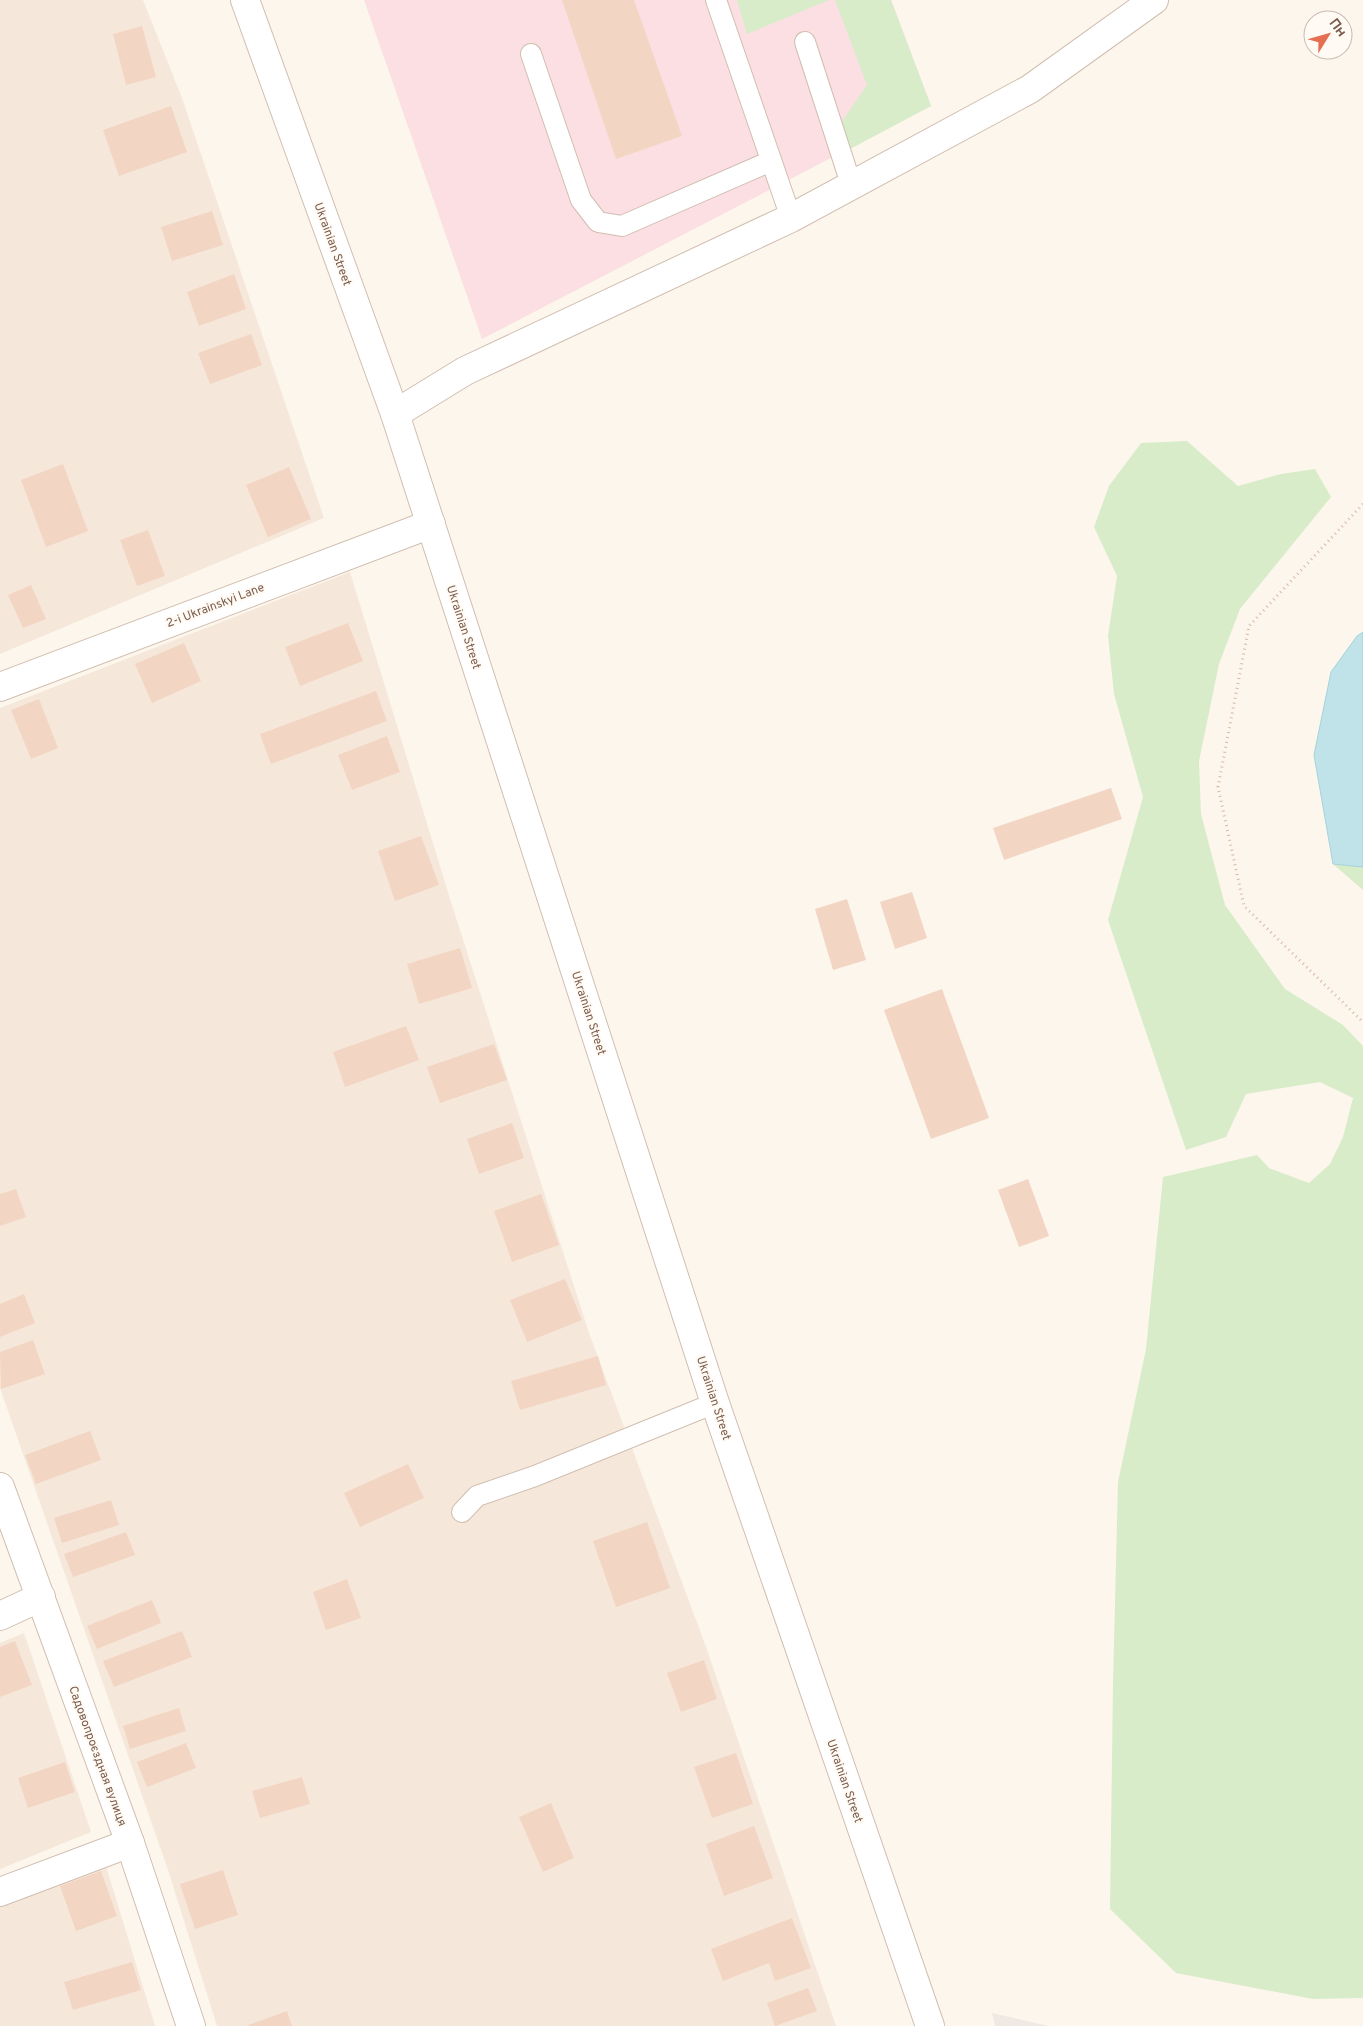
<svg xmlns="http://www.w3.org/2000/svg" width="1363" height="2026" font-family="Overpass,sans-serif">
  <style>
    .residential { fill: #f5e8da }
    .industrial { fill: #efe9e4 }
    .medical { fill: #fbdfe3 }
    .green { fill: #d8ecc9 }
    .water { fill: #bfe3e8; stroke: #a5d3da }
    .building { fill: #f3d5c3 }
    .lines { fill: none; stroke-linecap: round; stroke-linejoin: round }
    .lane-casing { stroke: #d1beb0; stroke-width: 22 }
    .street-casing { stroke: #d1beb0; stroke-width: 30 }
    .path { stroke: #d9b8a5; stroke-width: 3; stroke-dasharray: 1 4; stroke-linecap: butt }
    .lane { stroke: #fff; stroke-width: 20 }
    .street { stroke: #fff; stroke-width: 28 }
    .labels { text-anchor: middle; stroke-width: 4; stroke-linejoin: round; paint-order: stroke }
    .street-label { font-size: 12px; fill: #7a5c4d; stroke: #fffaf3 }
  </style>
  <rect width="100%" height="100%" fill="#fdf6ec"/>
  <g class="residential">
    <path d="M 0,0 L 143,0 L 182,98 L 324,518 L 0,654 Z"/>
    <path d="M 350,572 L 451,902 L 589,1333 L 705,1644 L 836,2026 L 217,2026 L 168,1870 L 0,1388 L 0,708 Z"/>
    <path d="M 24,1633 L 91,1832 L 0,1869 L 0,1643 Z"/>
    <path d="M 105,1863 L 155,2026 L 0,2026 L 0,1904 Z"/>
  </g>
  <path class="industrial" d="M 992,2013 L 1049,2026 L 995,2026 Z"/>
  <path class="medical" d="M 364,0 L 891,0 L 931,106 L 482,339 Z"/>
  <g class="green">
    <path d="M 737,0 L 829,0 L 747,34 Z"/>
    <path d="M 835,0 L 891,0 L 931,106 L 850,149 L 840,124 L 867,85 Z"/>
    <path d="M 1187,441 L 1238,486 L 1281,474 L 1315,469 L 1331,497 L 1240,609 L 1219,664 L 1199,761 L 1201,814 L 1225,905 L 1285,989 L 1343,1025 L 1363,1046 L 1363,1998 L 1313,1999 L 1176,1973 L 1110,1909 L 1113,1683 L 1118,1482 L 1146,1349 L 1163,1177 L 1257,1155 L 1269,1168 L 1309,1183 L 1330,1164 L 1343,1137 L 1353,1098 L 1320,1082 L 1246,1094 L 1226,1137 L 1186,1150 L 1108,920 L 1143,797 L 1114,694 L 1108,636 L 1117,576 L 1094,527 L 1109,486 L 1141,443 Z"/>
    <path d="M 1333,864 L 1363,867 L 1363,890 Z"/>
  </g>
  <path class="water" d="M 1363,632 L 1363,867 L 1333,864 L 1314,755 L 1331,672 L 1357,636 Z"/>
  <g class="building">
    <path d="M 562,0 L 634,0 L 682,136 L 616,159 Z"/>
    <path d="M 142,26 L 156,77 L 126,85 L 113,34 Z"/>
    <path d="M 171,106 L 187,152 L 119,176 L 103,130 Z"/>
    <path d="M 212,211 L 223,245 L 172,261 L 161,227 Z"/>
    <path d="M 234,274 L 246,309 L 199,326 L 187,292 Z"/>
    <path d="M 251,334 L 262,365 L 210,384 L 198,353 Z"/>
    <path d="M 63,464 L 88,531 L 46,547 L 21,480 Z"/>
    <path d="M 289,467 L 311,519 L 268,537 L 246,485 Z"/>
    <path d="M 148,530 L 165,576 L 137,586 L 120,540 Z"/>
    <path d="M 31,585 L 46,619 L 23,628 L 8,595 Z"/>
    <path d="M 348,623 L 363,661 L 300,686 L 285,647 Z"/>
    <path d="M 184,643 L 201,681 L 152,703 L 135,664 Z"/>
    <path d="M 376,691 L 387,721 L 271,764 L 260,734 Z"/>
    <path d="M 39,699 L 58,748 L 31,759 L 11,710 Z"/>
    <path d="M 387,736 L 400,772 L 352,790 L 338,755 Z"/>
    <path d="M 1111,788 L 1122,819 L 1004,860 L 993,828 Z"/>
    <path d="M 421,836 L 439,885 L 395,901 L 378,851 Z"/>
    <path d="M 912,892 L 927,938 L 895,949 L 880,902 Z"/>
    <path d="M 847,899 L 866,960 L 833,970 L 815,909 Z"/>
    <path d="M 460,948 L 472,988 L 419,1004 L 407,964 Z"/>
    <path d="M 942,989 L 989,1118 L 931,1139 L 884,1010 Z"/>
    <path d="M 406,1026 L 419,1060 L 345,1087 L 333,1052 Z"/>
    <path d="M 494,1044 L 507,1080 L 440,1103 L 427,1067 Z"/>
    <path d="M 512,1123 L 524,1158 L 479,1174 L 467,1139 Z"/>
    <path d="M 1028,1179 L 1049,1236 L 1019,1247 L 998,1190 Z"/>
    <path d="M 16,1189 L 26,1217 L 0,1226 L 0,1194 Z"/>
    <path d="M 541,1194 L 559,1245 L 512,1262 L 494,1211 Z"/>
    <path d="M 565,1279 L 582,1320 L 527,1342 L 510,1300 Z"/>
    <path d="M 24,1294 L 35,1323 L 0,1337 L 0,1304 Z"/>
    <path d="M 33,1340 L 45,1374 L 1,1389 L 0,1352 Z"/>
    <path d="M 598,1356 L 606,1385 L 520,1410 L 511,1381 Z"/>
    <path d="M 90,1431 L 101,1460 L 36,1484 L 25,1455 Z"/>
    <path d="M 408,1464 L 424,1498 L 360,1527 L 344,1493 Z"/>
    <path d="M 111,1500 L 119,1525 L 62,1543 L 54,1518 Z"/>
    <path d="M 647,1522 L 670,1588 L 616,1607 L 593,1541 Z"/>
    <path d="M 126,1532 L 135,1555 L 73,1577 L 64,1554 Z"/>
    <path d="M 347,1579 L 361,1618 L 326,1630 L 313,1592 Z"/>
    <path d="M 152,1600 L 161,1623 L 97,1649 L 87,1626 Z"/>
    <path d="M 182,1631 L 192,1657 L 114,1687 L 103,1661 Z"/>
    <path d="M 15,1641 L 32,1685 L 0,1697 L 0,1647 Z"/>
    <path d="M 704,1660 L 717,1699 L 681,1712 L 667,1673 Z"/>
    <path d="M 179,1708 L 186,1731 L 130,1749 L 123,1726 Z"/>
    <path d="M 186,1743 L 196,1768 L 147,1787 L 137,1762 Z"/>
    <path d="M 736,1753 L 753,1804 L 712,1818 L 694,1767 Z"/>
    <path d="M 65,1762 L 75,1792 L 28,1808 L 18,1778 Z"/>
    <path d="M 302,1777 L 310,1804 L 260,1818 L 252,1791 Z"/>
    <path d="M 551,1803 L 574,1858 L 543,1872 L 519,1817 Z"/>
    <path d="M 754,1826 L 773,1878 L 724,1896 L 706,1844 Z"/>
    <path d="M 223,1870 L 238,1915 L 195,1929 L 180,1884 Z"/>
    <path d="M 101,1871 L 117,1916 L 76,1931 L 60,1886 Z"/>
    <path d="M 792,1918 L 811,1968 L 775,1981 L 769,1963 L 723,1981 L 711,1949 Z"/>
    <path d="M 132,1962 L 141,1990 L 73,2010 L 64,1982 Z"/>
    <path d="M 808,1988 L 817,2011 L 775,2026 L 767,2003 Z"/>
    <path d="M 287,2011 L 292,2026 L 246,2026 Z"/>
  </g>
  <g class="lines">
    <defs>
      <g id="lane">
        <path d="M 716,0 L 791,218"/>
        <path d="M 805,42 L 851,184"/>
        <path d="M 531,54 L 581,200 L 598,222 L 622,226 L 771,161"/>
        <path d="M 462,1512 L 477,1496 L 535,1476 L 715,1403"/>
      </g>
      <g id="street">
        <path d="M 245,0 L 395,414 L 715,1403 L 930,2026"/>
        <path d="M 395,414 L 465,371 L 791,218 L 1030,89 L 1154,0"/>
        <path d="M 0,687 L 431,524"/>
        <path d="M 0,1487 L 130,1843 L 191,2026"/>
        <path d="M 0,1616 L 41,1597"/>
        <path d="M 0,1892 L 130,1843"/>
      </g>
    </defs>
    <use href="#lane" class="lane-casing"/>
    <use href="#street" class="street-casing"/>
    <path class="path" d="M 1363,504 L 1249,626 L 1218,787 L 1244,906 L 1363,1022"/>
    <use href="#lane" class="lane"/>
    <use href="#street" class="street"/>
  </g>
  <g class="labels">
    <g class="street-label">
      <text transform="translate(333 244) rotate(70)" y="4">Ukrainian Street</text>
      <text transform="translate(215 605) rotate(-21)" y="4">2-i Ukrainskyi Lane</text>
      <text transform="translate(464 627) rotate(72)" y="4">Ukrainian Street</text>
      <text transform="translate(589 1013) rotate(72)" y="4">Ukrainian Street</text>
      <text transform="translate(714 1398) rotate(72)" y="4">Ukrainian Street</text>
      <text transform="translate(98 1756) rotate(70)" y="4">Садовопроєздная вулиця</text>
      <text transform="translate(845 1781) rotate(71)" y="4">Ukrainian Street</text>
    </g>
  </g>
  <g transform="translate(1328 35) rotate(53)"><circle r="24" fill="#fffaf3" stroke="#cabbb1"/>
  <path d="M0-4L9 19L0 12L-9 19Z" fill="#e76f51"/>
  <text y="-8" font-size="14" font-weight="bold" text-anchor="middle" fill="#7a5c4d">Пн</text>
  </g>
</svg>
